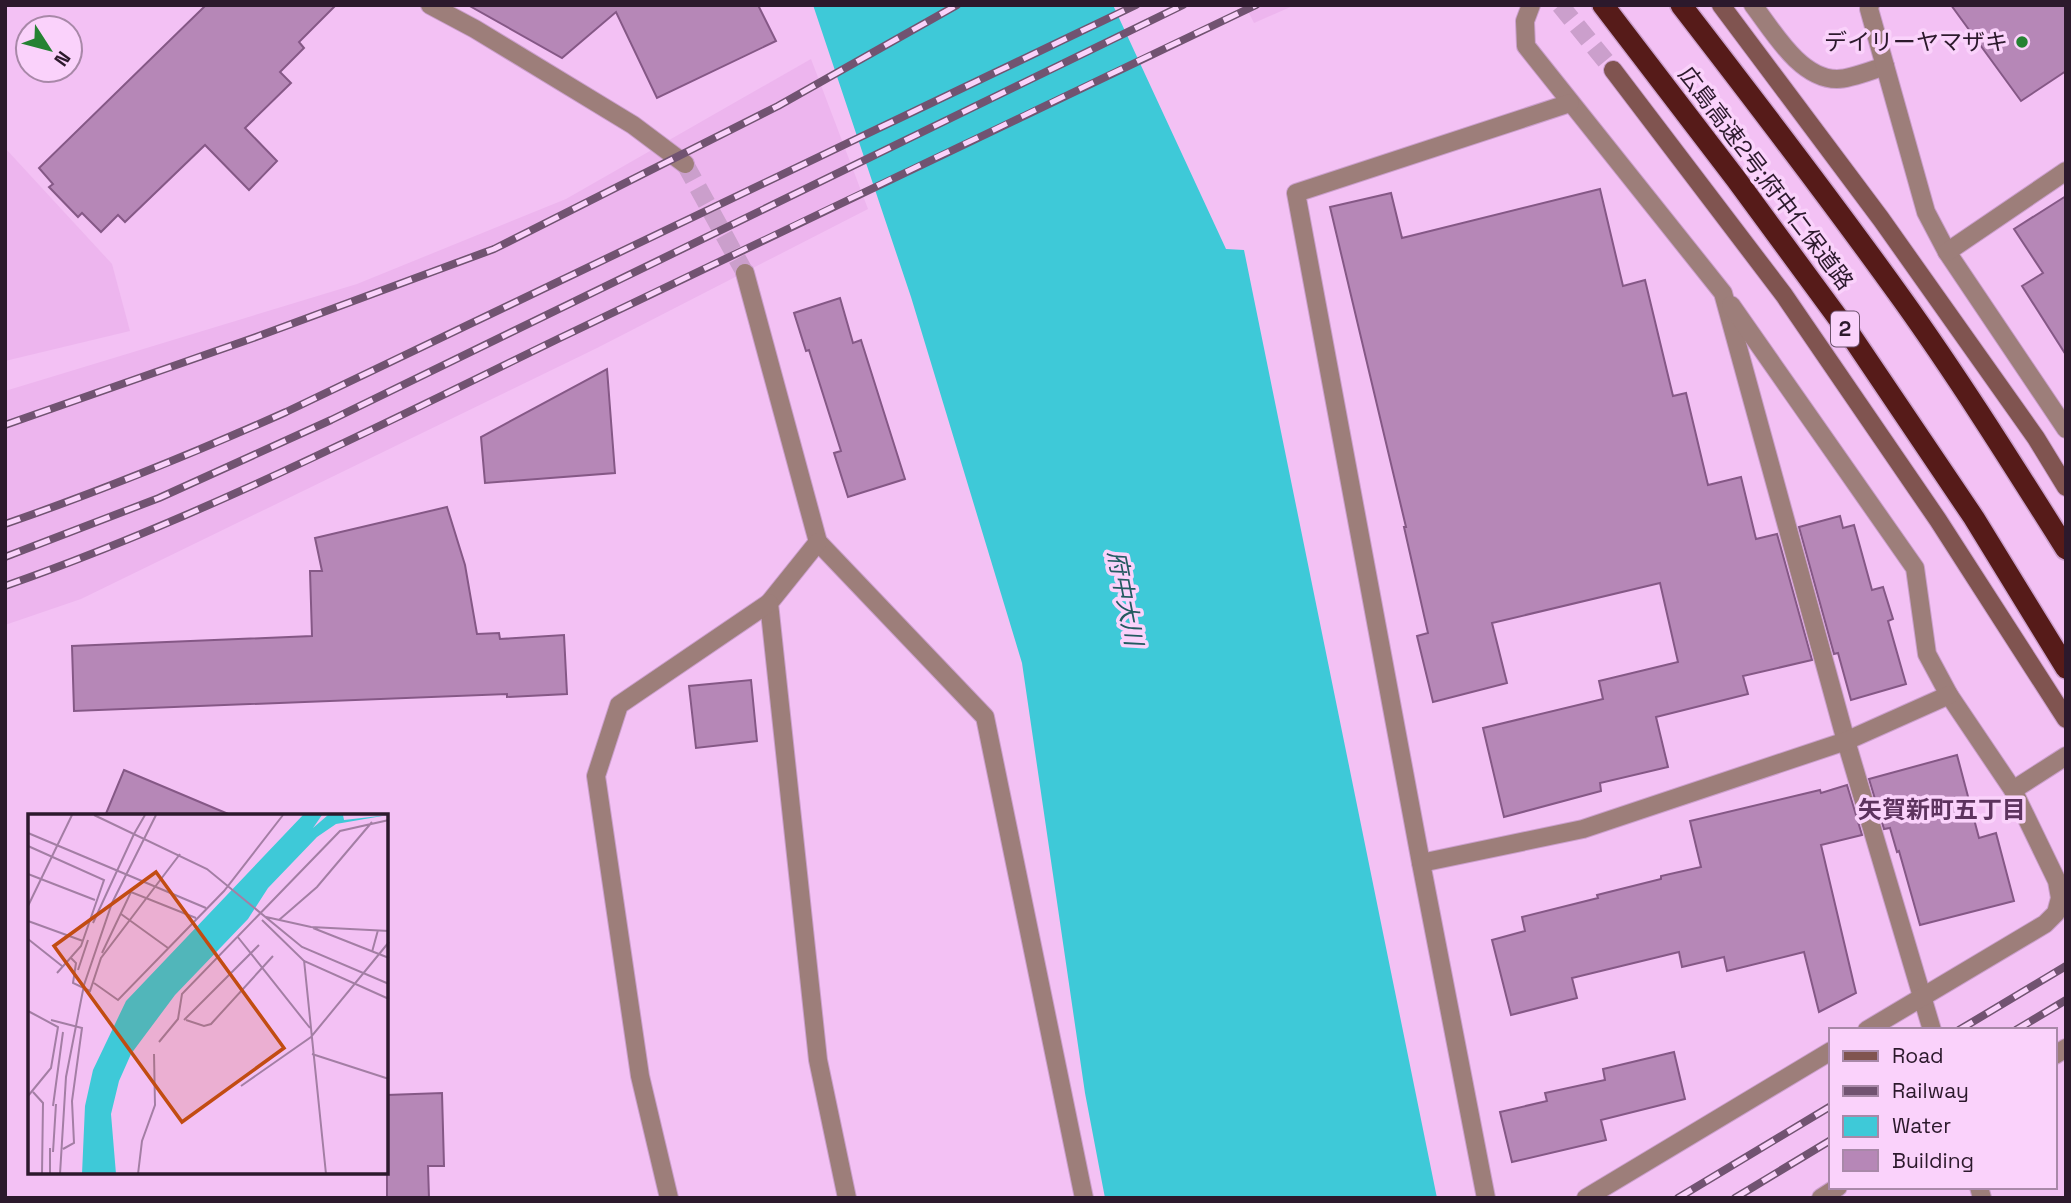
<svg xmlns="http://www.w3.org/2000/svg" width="2071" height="1203" font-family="'Space Grotesk','Noto Sans JP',sans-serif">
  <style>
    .built { fill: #edb5ee }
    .water { fill: #3ec9d8 }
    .building { fill: #b687b7; stroke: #855886; stroke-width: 2 }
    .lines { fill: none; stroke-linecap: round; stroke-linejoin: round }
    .street-tunnel { stroke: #cb9fcc; stroke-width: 18; stroke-dasharray: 18 9; stroke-linecap: butt }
    .secondary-tunnel { stroke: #cb9fcc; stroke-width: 18; stroke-dasharray: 18 9; stroke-linecap: butt }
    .street-casing { stroke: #cb9fcc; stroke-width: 20 }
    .secondary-casing { stroke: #cb9fcc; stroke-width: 20 }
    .highway-casing { stroke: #cb9fcc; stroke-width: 24 }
    .street { stroke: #9d7e7a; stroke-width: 18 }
    .secondary { stroke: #805450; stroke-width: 18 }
    .highway { stroke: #561b19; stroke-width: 21 }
    .rail-casing { stroke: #715371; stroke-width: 8 }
    .rail { stroke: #fad2fb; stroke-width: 5; stroke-dasharray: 16; stroke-linecap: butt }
    .poi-dot { fill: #258233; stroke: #fad2fb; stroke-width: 2.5 }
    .labels { text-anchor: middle; stroke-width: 7; stroke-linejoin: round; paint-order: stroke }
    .shield { fill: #fad2fb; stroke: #6a506a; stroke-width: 2 }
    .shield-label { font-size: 21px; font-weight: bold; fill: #2c192c }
    .poi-label { font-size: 23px; fill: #2c192c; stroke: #fad2fb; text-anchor: end }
    .street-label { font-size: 23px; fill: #2c192c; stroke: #fad2fb }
    .water-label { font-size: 24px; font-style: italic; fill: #225a60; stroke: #fad2fb }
    .neighbourhood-label { font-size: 24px; font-weight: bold; fill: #5d335e; stroke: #fad2fb }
    .inset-road { fill: none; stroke: #a37ea4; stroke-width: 2 }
    .view { fill: #c24c12; fill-opacity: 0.15; stroke: #c24c12; stroke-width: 3.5 }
    .inset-edge { fill: none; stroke: #2c192c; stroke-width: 3.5 }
  </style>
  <rect width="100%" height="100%" fill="#f3c1f4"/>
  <g class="built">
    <path d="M 1245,5 L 1295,5 L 1254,23 Z"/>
    <path d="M 811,59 L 868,209 L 597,348 L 81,599 L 5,625 L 5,391 L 357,284 L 566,199 Z"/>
    <path d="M 5,148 L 112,264 L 130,331 L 5,361 Z"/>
  </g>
  <path class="water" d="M 813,5 L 1113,5 L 1226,249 L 1244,250 L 1437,1198 L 1105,1198 L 1085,1093 L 1022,663 L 911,297 Z"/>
  <g class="building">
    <path d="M 206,5 L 336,5 L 299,42 L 304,48 L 280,72 L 291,83 L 245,128 L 277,161 L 249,190 L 205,145 L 125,222 L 118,215 L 101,232 L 82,213 L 78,217 L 49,187 L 53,184 L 39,168 Z"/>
    <path d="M 468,5 L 758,5 L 776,41 L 657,98 L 616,12 L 562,58 Z"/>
    <path d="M 1951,5 L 2066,5 L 2066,71 L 2021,101 Z"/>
    <path d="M 1600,189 L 1623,286 L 1645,280 L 1673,396 L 1686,393 L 1708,485 L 1741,477 L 1756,539 L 1777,534 L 1812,660 L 1743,676 L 1748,694 L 1656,717 L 1668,767 L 1600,783 L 1601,791 L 1504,817 L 1483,728 L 1603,699 L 1599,681 L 1678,662 L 1660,583 L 1492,623 L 1507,683 L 1433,702 L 1417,636 L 1428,633 L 1404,527 L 1406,527 L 1330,207 L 1391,193 L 1402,238 Z"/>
    <path d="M 2066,196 L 2066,355 L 2022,286 L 2043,273 L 2014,229 Z"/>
    <path d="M 840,298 L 853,343 L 861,340 L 905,479 L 848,497 L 834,453 L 841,451 L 809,350 L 806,351 L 794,313 Z"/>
    <path d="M 607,369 L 615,473 L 485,483 L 481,437 Z"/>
    <path d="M 447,507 L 465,565 L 477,634 L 499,633 L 500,639 L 564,635 L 567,694 L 507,697 L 507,694 L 74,711 L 72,646 L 312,636 L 310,571 L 322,571 L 315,538 Z"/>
    <path d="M 1840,516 L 1843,528 L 1854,525 L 1872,590 L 1883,587 L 1893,619 L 1888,621 L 1906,684 L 1851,700 L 1838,653 L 1834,654 L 1799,527 Z"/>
    <path d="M 751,680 L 757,741 L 696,748 L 689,686 Z"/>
    <path d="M 1957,755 L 1979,838 L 1996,833 L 2014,901 L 1920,925 L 1899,851 L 1897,852 L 1890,828 L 1884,829 L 1869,779 Z"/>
    <path d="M 124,770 L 233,816 L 105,816 Z"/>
    <path d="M 1847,785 L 1862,835 L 1821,845 L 1856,993 L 1819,1012 L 1804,952 L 1727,971 L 1724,957 L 1682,967 L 1679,952 L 1572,978 L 1577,998 L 1511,1015 L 1492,940 L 1525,931 L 1522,917 L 1598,898 L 1597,895 L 1661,879 L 1661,876 L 1701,867 L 1690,821 L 1820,790 L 1821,793 Z"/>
    <path d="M 1674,1052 L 1685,1099 L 1601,1120 L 1606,1140 L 1512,1162 L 1500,1112 L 1547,1101 L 1545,1093 L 1605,1080 L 1603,1069 Z"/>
    <path d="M 442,1093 L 444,1166 L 428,1166 L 429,1198 L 387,1198 L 387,1095 Z"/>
  </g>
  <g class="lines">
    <path class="street-tunnel" d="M 685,164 L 745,273"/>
    <path class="secondary-tunnel" d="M 1560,5 L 1613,70"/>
    <defs>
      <g id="street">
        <path d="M 430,5 L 475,29 L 633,125 L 685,164"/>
        <path d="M 1531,5 L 1525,21 L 1526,46 L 1723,293 L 1846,741 L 1932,1030"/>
        <path d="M 1753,5 C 1773,31 1800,79 1837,79 C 1851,79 1872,70 1885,66"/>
        <path d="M 1870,5 L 1869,9 L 1926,212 L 1947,252 L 2066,429"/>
        <path d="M 1947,252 L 2066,171"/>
        <path d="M 745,273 L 818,542 L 985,717 L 1084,1198"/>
        <path d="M 1731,305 L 1915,568 L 1927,654 L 1949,695 L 2013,790 L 2057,881 L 2060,898 L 2056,913 L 2045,924 L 1867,1030"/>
        <path d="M 818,542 L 769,603 L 818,1060 L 847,1198"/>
        <path d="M 2013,790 L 2066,756"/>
        <path d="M 1421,863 L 1583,829 L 1846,741 L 1949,695"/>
        <path d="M 2055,1055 L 2066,1048"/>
        <path d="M 1979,1187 L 1982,1198"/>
        <path d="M 669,1198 L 640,1076 L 596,776 L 619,705 L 769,603"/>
        <path d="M 1486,1198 L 1421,863 L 1296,193 L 1570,103"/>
        <path d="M 1586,1198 L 1831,1051"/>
        <path d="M 1821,1198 L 1838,1187"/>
      </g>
      <g id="secondary">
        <path d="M 1721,5 L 1881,219 L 2036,438 L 2066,487"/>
        <path d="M 1613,70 L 1784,295 L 1938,520 L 2066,719"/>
      </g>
      <g id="highway">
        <path d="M 1603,5 L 1736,179 L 1852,337 L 1974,518 L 2066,668"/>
        <path d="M 1681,5 C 1756,102 1831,200 1902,299 C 1960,380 2013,465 2066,549"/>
      </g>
    </defs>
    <use href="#street" class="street-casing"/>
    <use href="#secondary" class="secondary-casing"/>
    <use href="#highway" class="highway-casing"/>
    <use href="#street" class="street"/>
    <use href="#secondary" class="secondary"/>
    <use href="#highway" class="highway"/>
    <defs>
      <g id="rail">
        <path d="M 5,425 L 256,337 L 494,249 L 778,106 L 957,5"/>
        <path d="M 5,524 C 101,491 194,453 286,412 L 1136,5"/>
        <path d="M 5,557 L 159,498 L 331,420 L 1183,5"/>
        <path d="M 5,586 C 197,519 379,426 562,337 C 793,226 1024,115 1256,5"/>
        <path d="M 1959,1030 L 2066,966"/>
        <path d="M 2016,1030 L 2066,1000"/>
        <path d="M 1678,1198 L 1831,1106"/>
        <path d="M 1735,1198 L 1831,1140"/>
      </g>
    </defs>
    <use href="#rail" class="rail-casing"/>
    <use href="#rail" class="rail"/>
  </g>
  <circle class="poi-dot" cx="2022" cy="42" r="7"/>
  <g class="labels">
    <rect class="shield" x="1831" y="311.5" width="28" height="35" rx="5"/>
    <g class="shield-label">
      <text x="1845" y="336">2</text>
    </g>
    <g class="poi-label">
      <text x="2008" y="50">デイリーヤマザキ</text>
    </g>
    <g class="street-label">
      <text transform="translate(1766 178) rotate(53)" y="8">広島高速2号;府中仁保道路</text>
    </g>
    <g class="water-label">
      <text transform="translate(1125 598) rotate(79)" y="8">府中大川</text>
    </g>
    <g class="neighbourhood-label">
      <text x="1942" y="818">矢賀新町五丁目</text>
    </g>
  </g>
  <g transform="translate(28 814)">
    <rect width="360" height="360" fill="#f3c1f4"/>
    <path d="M 275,1 L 294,1 L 285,14 L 300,1 L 315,1 L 316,6 L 360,1 L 308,10 L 289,23 L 240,74 L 220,105 L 147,181 L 103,240 L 91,267 L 83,300 L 88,360 L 54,360 L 57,292 L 65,256 L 98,187 Z" fill="#3ec9d8"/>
    <path class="inset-road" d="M 66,1 L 179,55 L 274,133 L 361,170M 0,19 L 178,94M 106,20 L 117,1M 0,32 L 76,66 L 53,132 L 29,159M 0,60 L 67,86M 0,92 L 44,1M 93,100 L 140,134M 238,103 L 283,113 L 361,117M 234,106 L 276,147 L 361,185M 251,106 L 289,73 L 344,8M 0,107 L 55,127M 65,109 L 106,20M 285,114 L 361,144M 209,122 L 282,214M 0,125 L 34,152M 344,138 L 350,116M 74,139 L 103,78 L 168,104M 43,144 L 48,149 L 45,169 L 62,177 L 73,144 L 152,40M 276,146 L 298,360M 50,156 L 60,126M 66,169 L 90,186 L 196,77 L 255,1M 0,197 L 30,213 L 23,254 L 0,282M 23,206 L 54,214 L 44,287 L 46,329 L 35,335M 156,206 L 231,131M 158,206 L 176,212 L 183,210 L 245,142M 131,228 L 150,205 L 154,180 L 312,17 L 361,6M 284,240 L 361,265M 213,272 L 283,223 L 361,128M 5,278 L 15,289 L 14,360M 25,292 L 35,218M 25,338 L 28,290M 22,360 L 22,334M 32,360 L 38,263 L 56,171 L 84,89 L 128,1M 110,360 L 114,327 L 127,291 L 126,240"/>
    <path class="view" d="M 128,58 L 256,234 L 154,308 L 26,132 Z"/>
    <rect width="360" height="360" class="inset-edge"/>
  </g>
  <rect width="2071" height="1203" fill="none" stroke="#2c192c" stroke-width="14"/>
  <rect x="1829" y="1028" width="228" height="161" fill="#fad2fb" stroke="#a888a8" stroke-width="2"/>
  <rect x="1843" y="1051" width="35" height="10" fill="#805450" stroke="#a888a8" stroke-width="2"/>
  <text x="1892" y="1063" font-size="21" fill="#2c192c">Road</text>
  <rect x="1843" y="1086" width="35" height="10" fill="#715371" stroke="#a888a8" stroke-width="2"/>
  <text x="1892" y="1098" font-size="21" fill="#2c192c">Railway</text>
  <rect x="1843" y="1116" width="35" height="21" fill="#3ec9d8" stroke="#a888a8" stroke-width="2"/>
  <text x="1892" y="1133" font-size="21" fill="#2c192c">Water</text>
  <rect x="1843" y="1150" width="35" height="21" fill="#b687b7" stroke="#a888a8" stroke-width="2"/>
  <text x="1892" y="1168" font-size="21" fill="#2c192c">Building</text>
  <g transform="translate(49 49) rotate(126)"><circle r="33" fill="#fad2fb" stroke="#a888a8" stroke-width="2"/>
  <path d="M0-5L12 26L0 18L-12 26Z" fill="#258233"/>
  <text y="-10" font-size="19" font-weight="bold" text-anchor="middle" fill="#2c192c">N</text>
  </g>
</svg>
